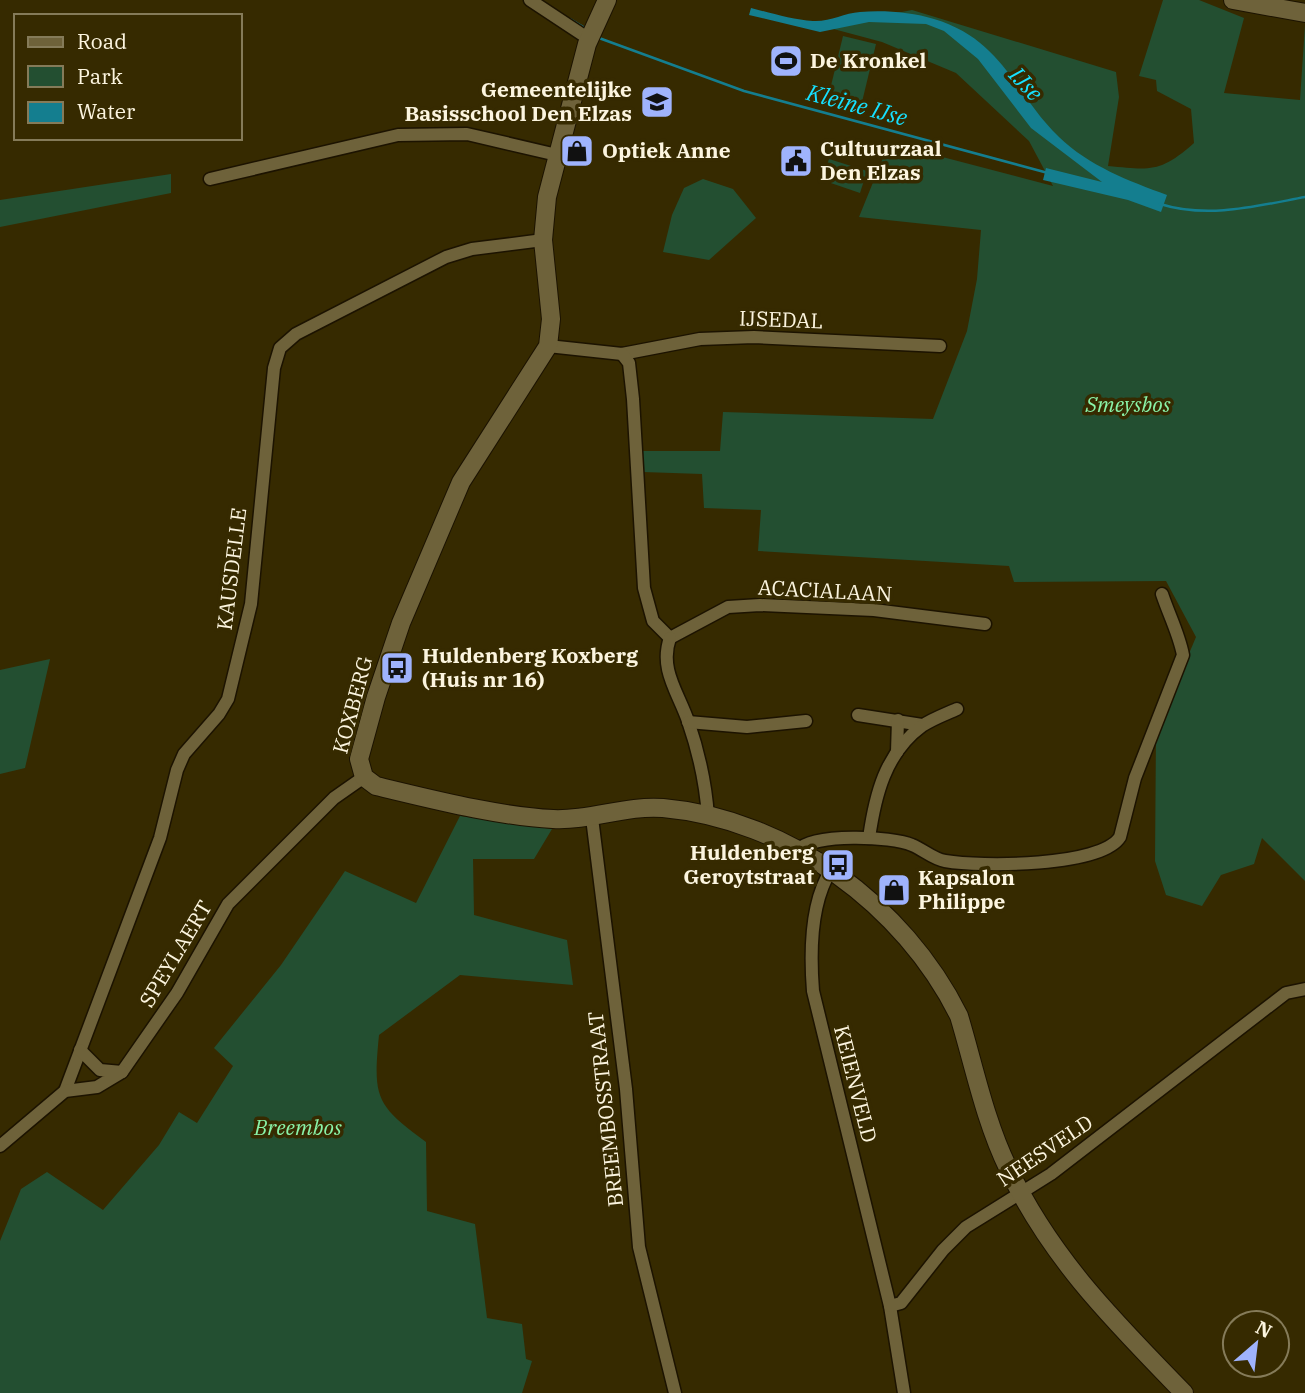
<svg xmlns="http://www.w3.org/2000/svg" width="1305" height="1393" font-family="'IBM Plex Serif',serif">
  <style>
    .green { fill: #234f31 }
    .water { fill: #147e8f }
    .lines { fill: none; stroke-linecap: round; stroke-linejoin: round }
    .stream { stroke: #147e8f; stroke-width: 2.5 }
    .street-casing { stroke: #1c1300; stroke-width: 15 }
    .secondary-casing { stroke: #1c1300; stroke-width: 20 }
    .street { stroke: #6e623a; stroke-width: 12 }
    .secondary { stroke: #6e623a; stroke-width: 18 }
    .labels { text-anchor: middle; stroke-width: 7; stroke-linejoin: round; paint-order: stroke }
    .poi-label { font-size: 21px; font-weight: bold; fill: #fcf5df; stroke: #362a00; text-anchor: start }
    .street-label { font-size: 21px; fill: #fcf5df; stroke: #362a00 }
    .park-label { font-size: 21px; font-style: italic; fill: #8af4a9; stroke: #362a00 }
    .water-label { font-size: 23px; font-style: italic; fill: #16e1ff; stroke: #362a00 }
  </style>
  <rect width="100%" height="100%" fill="#362a00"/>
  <g class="green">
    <path d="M 1163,0 L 1199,0 L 1244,18 L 1224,93 L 1300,100 L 1305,25 L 1305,881 L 1262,838 L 1254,864 L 1221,875 L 1202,906 L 1166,895 L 1155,861 L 1156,732 L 1196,637 L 1166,581 L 1014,582 L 1009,566 L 758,551 L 761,510 L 704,508 L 702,474 L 643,472 L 641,451 L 720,451 L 723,412 L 933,419 L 967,331 L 977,279 L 981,230 L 859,217 L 889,143 L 1053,186 L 1029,141 L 956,73 L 882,42 L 826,27 L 912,10 L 1116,72 L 1119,97 L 1108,166 C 1151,170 1160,173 1194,143 L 1191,109 L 1157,91 L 1156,80 L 1139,76 Z"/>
    <path d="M 843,36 L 876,44 L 862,102 L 829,94 Z"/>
    <path d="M 829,159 L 867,171 L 860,193 L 822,180 Z"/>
    <path d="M 171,174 L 171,193 L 0,227 L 0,200 Z"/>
    <path d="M 703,179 L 733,189 L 756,218 L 709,260 L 663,252 L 672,215 L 684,188 Z"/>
    <path d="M 50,659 L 25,768 L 0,774 L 0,670 Z"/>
    <path d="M 460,816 L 552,829 L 534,859 L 473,859 L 474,915 L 567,940 L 573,985 L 460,975 L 379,1035 C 373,1097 375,1105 426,1142 L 427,1211 L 475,1224 L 487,1318 L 522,1324 L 526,1359 L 532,1361 L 522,1393 L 0,1393 L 0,1241 L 21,1189 L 47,1172 L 103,1210 L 159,1145 L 179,1112 L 197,1123 L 233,1066 L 214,1048 L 281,965 L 345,871 L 416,903 Z"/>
  </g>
  <path class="water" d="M 751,8 C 771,13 793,20 813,21 C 830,22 844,13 860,12 C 883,10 912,12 934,19 C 1004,40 1014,94 1059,137 C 1089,166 1129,181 1167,195 L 1161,212 L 1128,200 L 1043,180 L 1046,168 L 1102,182 L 1031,128 L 978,59 L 944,31 L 926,24 L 869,22 L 820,32 L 749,15 Z"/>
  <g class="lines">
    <g class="stream">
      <path d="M 570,19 L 588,30"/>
      <path d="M 599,38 L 744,91 L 1048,173"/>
      <path d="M 1160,204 C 1208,219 1257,206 1305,197"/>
    </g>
    <defs>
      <g id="street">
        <path d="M 530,0 L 589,39"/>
        <path d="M 210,179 L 398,135 L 467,134 L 557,155"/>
        <path d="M 548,346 L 622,354 L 700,339 L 754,337 L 940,346"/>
        <path d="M 622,354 L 629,363 L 633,399 L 644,588 L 653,621 L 670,638"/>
        <path d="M 670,638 L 728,607 L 760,605 L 874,610 L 985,624"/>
        <path d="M 670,638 C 659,669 678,692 688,721 C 698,750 706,786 708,817"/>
        <path d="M 858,715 L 922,725"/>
        <path d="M 688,722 L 747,727 L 806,721"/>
        <path d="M 897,752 L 898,720"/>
        <path d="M 592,818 L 626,1089 L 639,1247 L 675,1393"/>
        <path d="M 869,838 C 875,796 885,753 922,726 C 932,719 946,714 957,709"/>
        <path d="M 798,850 C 813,833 892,836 912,845 C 924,850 933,859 945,861 C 980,867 1101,867 1120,837 L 1135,778 L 1183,655 C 1179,634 1169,615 1162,594"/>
        <path d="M 831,870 C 810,903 810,953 813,991 L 890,1306 L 904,1393"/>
        <path d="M 122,1072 L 177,993 L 228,904 L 334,798 L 364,777"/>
        <path d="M 65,1091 L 160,838 L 177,770 L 184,754 L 219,714 L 228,699 L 251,604 L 274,368 L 280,348 L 296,334 L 446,257 L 472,249 L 543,240"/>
        <path d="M 0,1146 L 65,1091 L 97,1087 L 122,1072 L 100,1070 L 80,1050"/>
        <path d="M 890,1306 L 901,1303 L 943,1250 L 966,1227 L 1051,1174 L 1286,993 L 1305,989"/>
      </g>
      <g id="secondary">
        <path d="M 607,0 L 587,44 L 547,197 L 543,240 L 551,319 L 548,346 L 461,482 L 401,623 L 376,697 L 359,759 L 364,777 L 376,786 C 431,799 496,816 553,819 C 590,821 626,805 663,808 C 787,819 904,905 959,1016 C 974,1066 985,1121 1008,1168 C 1051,1259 1115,1322 1184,1393"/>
        <path d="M 1233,0 L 1305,13"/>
      </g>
    </defs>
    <use href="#street" class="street-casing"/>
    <use href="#secondary" class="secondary-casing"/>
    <use href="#street" class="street"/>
    <use href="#secondary" class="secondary"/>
  </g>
  <defs>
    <symbol id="stadium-square" viewBox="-11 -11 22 22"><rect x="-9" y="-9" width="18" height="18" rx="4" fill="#9fb3fd" stroke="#362a00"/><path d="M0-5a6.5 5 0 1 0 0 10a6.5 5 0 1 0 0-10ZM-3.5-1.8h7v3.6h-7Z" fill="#111"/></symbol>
    <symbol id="school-square" viewBox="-11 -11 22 22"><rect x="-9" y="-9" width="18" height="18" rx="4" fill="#9fb3fd" stroke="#362a00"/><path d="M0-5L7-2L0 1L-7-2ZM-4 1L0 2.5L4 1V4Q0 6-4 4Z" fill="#111"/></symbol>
    <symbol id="shop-square" viewBox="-11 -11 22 22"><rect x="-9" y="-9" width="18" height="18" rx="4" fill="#9fb3fd" stroke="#362a00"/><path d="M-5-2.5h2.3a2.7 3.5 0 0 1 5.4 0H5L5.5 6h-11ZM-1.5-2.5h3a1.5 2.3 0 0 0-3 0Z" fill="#111"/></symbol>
    <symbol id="civic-square" viewBox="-11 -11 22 22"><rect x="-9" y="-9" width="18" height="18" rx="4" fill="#9fb3fd" stroke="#362a00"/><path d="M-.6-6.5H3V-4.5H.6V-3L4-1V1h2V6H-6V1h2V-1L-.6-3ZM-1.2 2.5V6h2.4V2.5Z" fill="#111"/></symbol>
    <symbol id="bus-square" viewBox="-11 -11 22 22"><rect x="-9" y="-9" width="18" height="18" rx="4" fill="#9fb3fd" stroke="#362a00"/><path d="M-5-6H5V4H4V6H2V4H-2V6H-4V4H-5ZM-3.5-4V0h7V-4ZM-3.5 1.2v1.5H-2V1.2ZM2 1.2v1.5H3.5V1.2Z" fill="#111"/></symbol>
  </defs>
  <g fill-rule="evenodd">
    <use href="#stadium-square" x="767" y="42" width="38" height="38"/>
    <use href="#school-square" x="638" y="83" width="38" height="38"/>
    <use href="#shop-square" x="558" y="132" width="38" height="38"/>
    <use href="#civic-square" x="777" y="142" width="38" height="38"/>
    <use href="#bus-square" x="378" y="649" width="38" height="38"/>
    <use href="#bus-square" x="819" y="846" width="38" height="38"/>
    <use href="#shop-square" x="875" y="871" width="38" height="38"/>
  </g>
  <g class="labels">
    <g class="poi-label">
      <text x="810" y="68">De Kronkel</text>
      <text x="632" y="97" text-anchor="end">Gemeentelijke<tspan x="632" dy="24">Basisschool Den Elzas</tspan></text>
      <text x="820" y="156">Cultuurzaal<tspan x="820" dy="24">Den Elzas</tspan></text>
      <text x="602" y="158">Optiek Anne</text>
      <text x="422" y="663">Huldenberg Koxberg<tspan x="422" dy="24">(Huis nr 16)</tspan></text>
      <text x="814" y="860" text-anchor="end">Huldenberg<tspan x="814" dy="24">Geroytstraat</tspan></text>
      <text x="918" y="885">Kapsalon<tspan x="918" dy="24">Philippe</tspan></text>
    </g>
    <g class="street-label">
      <text transform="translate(781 320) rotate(2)" y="7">IJSEDAL</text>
      <text transform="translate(232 569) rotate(-83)" y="7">KAUSDELLE</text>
      <text transform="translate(825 591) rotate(3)" y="7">ACACIALAAN</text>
      <text transform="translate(353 705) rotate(-75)" y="7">KOXBERG</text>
      <text transform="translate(176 954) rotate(-59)" y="7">SPEYLAERT</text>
      <text transform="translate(855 1084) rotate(76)" y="7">KEIENVELD</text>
      <text transform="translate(606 1109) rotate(-96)" y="7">BREEMBOSSTRAAT</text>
      <text transform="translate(1045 1151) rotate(-34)" y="7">NEESVELD</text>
    </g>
    <g class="park-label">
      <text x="1128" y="412">Smeysbos</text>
      <text x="298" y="1135">Breembos</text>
    </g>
    <g class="water-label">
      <text transform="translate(1026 84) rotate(47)" y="8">IJse</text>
      <text transform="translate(857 105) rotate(15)" y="8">Kleine IJse</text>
    </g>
  </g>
  <rect x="14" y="14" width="228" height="126" fill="#362a00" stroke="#857b59" stroke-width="2"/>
  <rect x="28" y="37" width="35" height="10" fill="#6e623a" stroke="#857b59" stroke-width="2"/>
  <text x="77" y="49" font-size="21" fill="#fcf5df">Road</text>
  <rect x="28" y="66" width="35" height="21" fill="#234f31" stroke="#857b59" stroke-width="2"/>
  <text x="77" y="84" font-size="21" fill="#fcf5df">Park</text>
  <rect x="28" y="102" width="35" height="21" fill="#147e8f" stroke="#857b59" stroke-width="2"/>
  <text x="77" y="119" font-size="21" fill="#fcf5df">Water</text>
  <g transform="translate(1256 1344) rotate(28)"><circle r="33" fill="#362a00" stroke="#857b59" stroke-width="2"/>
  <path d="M0-5L12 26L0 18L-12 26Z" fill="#9fb3fd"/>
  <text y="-10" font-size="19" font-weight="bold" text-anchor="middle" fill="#fcf5df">N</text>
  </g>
</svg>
